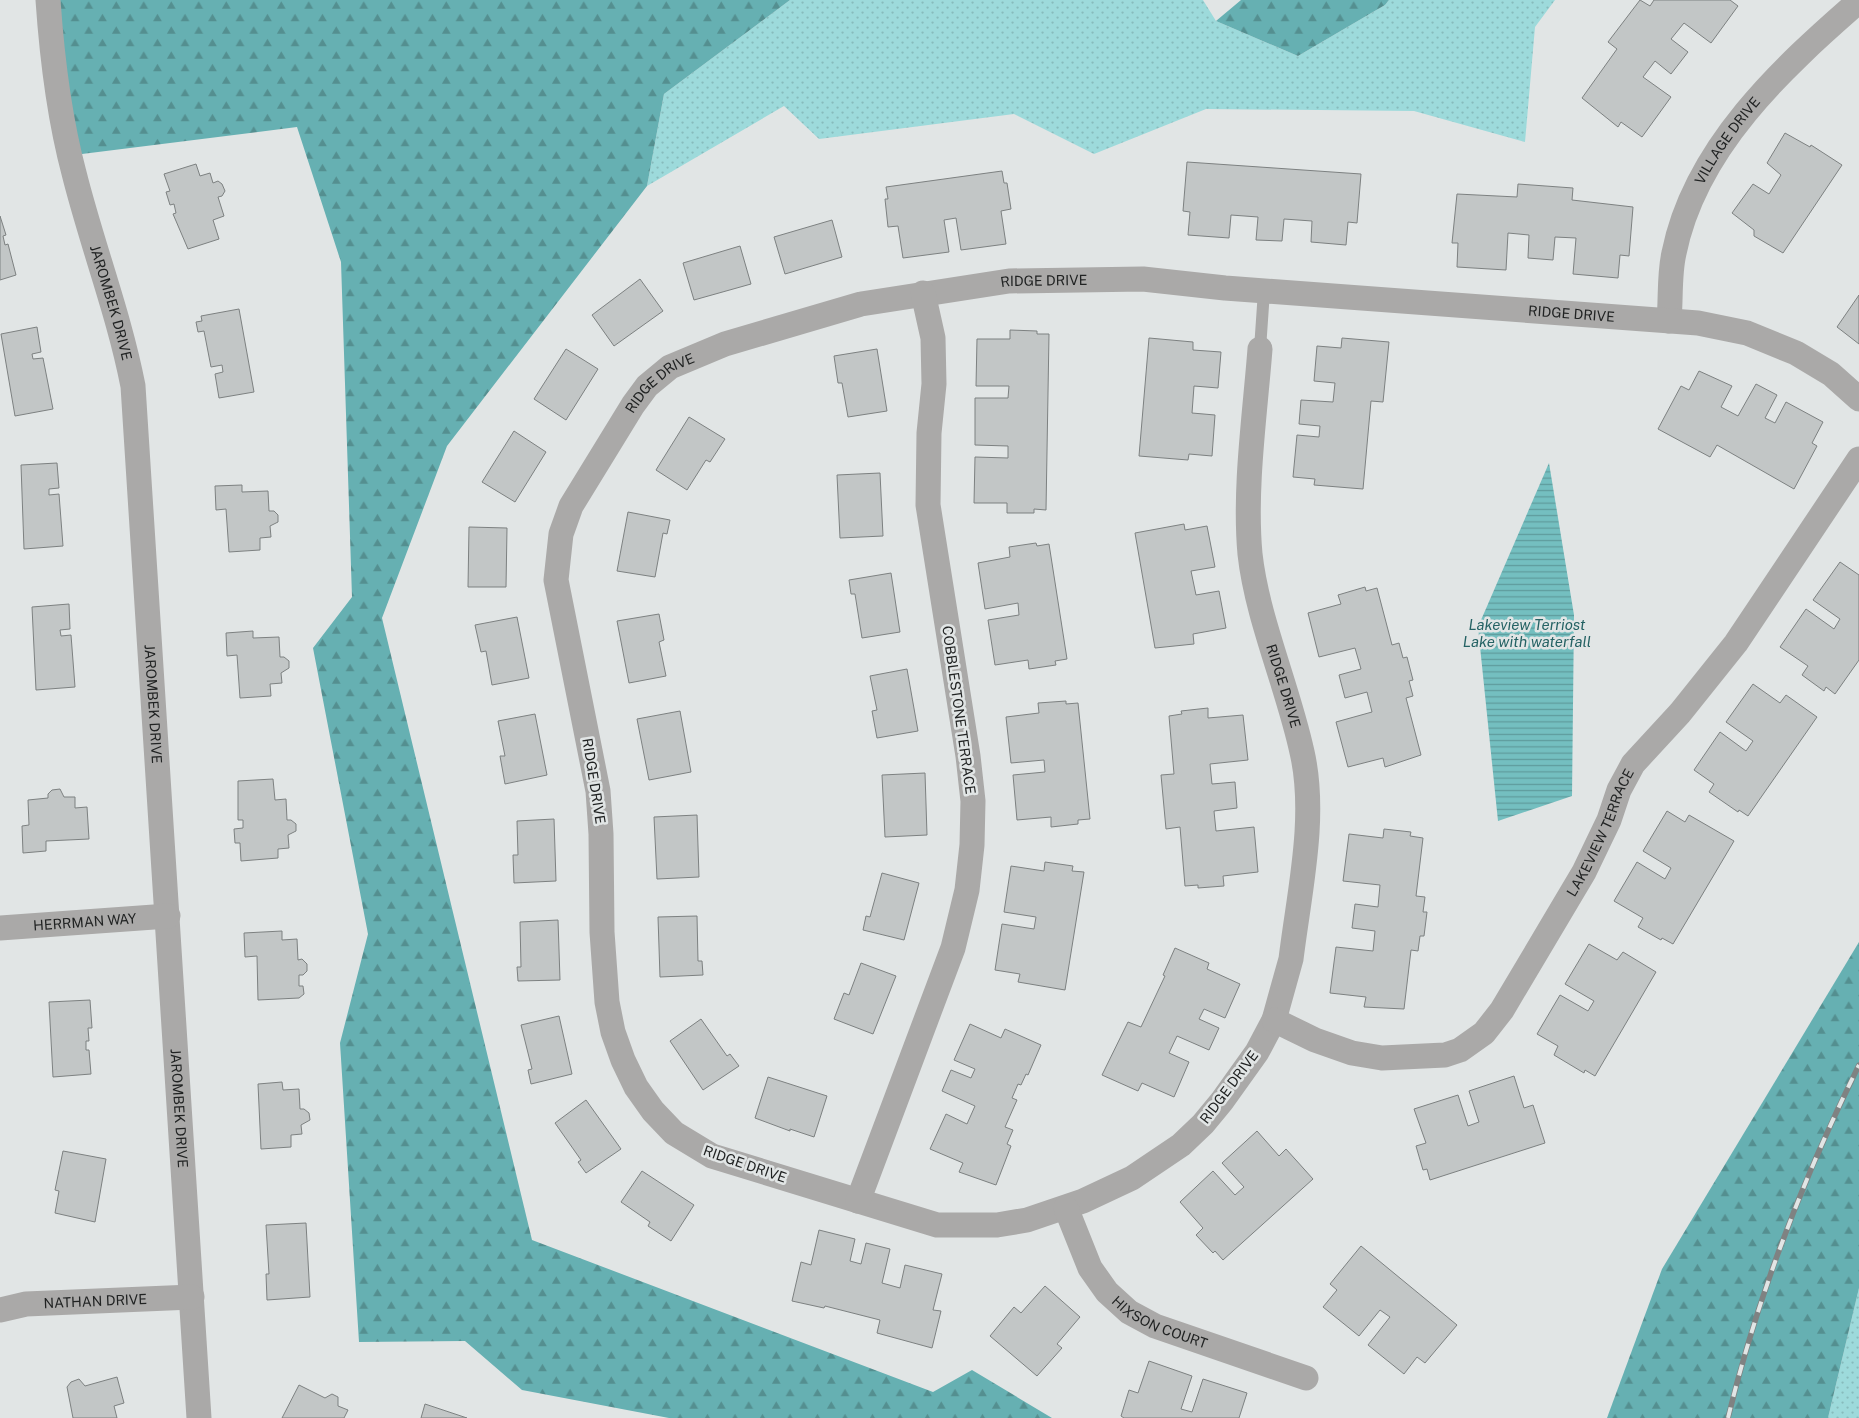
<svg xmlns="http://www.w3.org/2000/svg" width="1859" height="1418" font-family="'Public Sans',sans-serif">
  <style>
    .green { fill: url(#green-dots) }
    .forest { fill: url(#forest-firs) }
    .water { fill: url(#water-rules) }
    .building { fill: #c2c6c6; stroke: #7d8181 }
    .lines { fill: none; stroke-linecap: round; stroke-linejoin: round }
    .lane { stroke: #aaa9a8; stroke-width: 12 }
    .street { stroke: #aaa9a8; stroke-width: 25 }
    .rail-casing { stroke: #7f8282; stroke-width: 5.5 }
    .rail { stroke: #e1e5e5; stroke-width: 4; stroke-dasharray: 11; stroke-linecap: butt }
    .labels { text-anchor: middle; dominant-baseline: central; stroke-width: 5; stroke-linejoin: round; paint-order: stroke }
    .street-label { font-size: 14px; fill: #212323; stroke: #e1e5e5 }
    .water-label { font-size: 15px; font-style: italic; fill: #256264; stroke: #e1e5e5 }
  </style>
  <defs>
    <pattern id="green-dots" width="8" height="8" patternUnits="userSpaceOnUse" patternTransform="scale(1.25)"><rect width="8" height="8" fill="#9ddadb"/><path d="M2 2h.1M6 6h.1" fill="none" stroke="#87bbbc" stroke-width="1.8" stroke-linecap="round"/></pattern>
    <pattern id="forest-firs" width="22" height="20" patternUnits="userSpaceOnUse" patternTransform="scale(1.25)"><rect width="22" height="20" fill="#66b0b2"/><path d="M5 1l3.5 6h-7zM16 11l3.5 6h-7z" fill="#548f90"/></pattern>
    <pattern id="water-rules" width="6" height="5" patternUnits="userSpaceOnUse" patternTransform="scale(1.25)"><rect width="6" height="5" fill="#74bfc0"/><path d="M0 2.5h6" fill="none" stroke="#5f9b9c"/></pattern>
  </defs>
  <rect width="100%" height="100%" fill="#e1e5e5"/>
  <g class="green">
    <path d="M 790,0 L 1203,0 L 1216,21 L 1298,56 L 1385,5 L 1389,0 L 1555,0 L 1535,27 L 1525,142 L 1414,111 L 1206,109 L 1094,154 L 1014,114 L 819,139 L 784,106 L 647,186 L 664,94 Z"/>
    <path d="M 1859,1288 L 1859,1418 L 1828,1418 Z"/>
  </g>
  <g class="forest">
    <path d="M 54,0 L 790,0 L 664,94 L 647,186 L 447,446 L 382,618 L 532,1240 L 933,1392 L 972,1370 L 1052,1418 L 669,1418 L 522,1390 L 465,1341 L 359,1342 L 340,1043 L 368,934 L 313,648 L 352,597 L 341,262 L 297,127 L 66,156 Z"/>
    <path d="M 1241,0 L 1389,0 L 1385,5 L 1298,56 L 1216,21 Z"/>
    <path d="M 1859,942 L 1859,1288 L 1828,1418 L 1607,1418 L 1662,1269 Z"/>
  </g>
  <path class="water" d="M 1549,463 L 1574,615 L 1572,796 L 1498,821 L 1478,627 Z"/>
  <g class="building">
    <path d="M 1640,0 L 1650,6 L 1654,0 L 1730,0 L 1738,6 L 1711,43 L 1684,23 L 1671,39 L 1688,52 L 1671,74 L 1655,61 L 1643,77 L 1671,97 L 1642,137 L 1621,122 L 1618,127 L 1582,98 L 1617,49 L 1608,42 Z"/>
    <path d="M 1785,133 L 1810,147 L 1811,145 L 1842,165 L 1783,253 L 1754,236 L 1754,230 L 1732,213 L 1753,184 L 1769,194 L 1781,175 L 1767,163 Z"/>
    <path d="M 1187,162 L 1361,174 L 1357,223 L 1348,222 L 1346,245 L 1311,242 L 1312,221 L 1284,219 L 1282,241 L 1256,240 L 1258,217 L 1231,215 L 1229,238 L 1188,235 L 1190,212 L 1183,211 Z"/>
    <path d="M 196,164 L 200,176 L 210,173 L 213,183 L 218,181 L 222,184 L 225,191 L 222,196 L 218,197 L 224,216 L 213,220 L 219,239 L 188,249 L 173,214 L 176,213 L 174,204 L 170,205 L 166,192 L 170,191 L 164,174 Z"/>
    <path d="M 1002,171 L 1004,183 L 1007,183 L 1011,209 L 1001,211 L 1006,244 L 961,250 L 956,218 L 944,220 L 949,252 L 903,258 L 898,226 L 888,227 L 885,199 L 888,199 L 886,187 Z"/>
    <path d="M 1518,184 L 1573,188 L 1572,200 L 1633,207 L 1629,256 L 1620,255 L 1618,278 L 1573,274 L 1576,238 L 1555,237 L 1553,260 L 1528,258 L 1529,235 L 1508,233 L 1506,270 L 1457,267 L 1458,243 L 1452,243 L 1457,194 L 1517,197 Z"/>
    <path d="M 0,216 L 6,235 L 3,236 L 5,245 L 8,244 L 16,275 L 0,280 Z"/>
    <path d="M 832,220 L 842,257 L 785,274 L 774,237 Z"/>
    <path d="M 740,246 L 751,284 L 694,300 L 683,263 Z"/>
    <path d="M 640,279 L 663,311 L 614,346 L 592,315 Z"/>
    <path d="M 1859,295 L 1859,344 L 1837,327 Z"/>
    <path d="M 239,309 L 254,392 L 219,398 L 215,374 L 223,372 L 222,365 L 211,367 L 204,331 L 198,332 L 196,322 L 202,321 L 201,316 Z"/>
    <path d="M 37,327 L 41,352 L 32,354 L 33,359 L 43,358 L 53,409 L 15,416 L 1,334 Z"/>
    <path d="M 1010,330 L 1037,331 L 1037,334 L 1049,334 L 1046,510 L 1034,509 L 1034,513 L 1007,513 L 1007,503 L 974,503 L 975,457 L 1008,458 L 1008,446 L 975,445 L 975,398 L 1008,398 L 1009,386 L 976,386 L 977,339 L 1010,339 Z"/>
    <path d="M 1149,338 L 1193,342 L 1193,350 L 1221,352 L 1218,388 L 1194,386 L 1192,413 L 1215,415 L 1212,456 L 1189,454 L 1188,460 L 1139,456 Z"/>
    <path d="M 1342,338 L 1389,342 L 1383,402 L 1371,401 L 1363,489 L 1314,485 L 1315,479 L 1293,477 L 1297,435 L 1319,437 L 1320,426 L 1299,424 L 1301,400 L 1333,402 L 1335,383 L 1314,381 L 1317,346 L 1341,348 Z"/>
    <path d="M 566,349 L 598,369 L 566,420 L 534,399 Z"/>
    <path d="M 877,349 L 887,411 L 848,417 L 842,383 L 838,383 L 834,356 Z"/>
    <path d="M 1699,371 L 1732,386 L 1721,407 L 1738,416 L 1756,384 L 1777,395 L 1765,418 L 1775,423 L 1786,402 L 1823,422 L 1812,443 L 1817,446 L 1794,489 L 1717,445 L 1710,457 L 1658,429 L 1681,386 L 1689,390 Z"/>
    <path d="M 689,417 L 725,439 L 710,462 L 706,460 L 687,490 L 656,470 Z"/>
    <path d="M 514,431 L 546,452 L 515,502 L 482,482 Z"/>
    <path d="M 57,463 L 59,488 L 49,489 L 49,495 L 59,494 L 63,546 L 24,549 L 21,465 Z"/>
    <path d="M 880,473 L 883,536 L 840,538 L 837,475 Z"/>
    <path d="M 242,485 L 242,492 L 268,491 L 269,511 L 274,511 L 278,515 L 278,522 L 270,526 L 271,537 L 260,538 L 260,550 L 229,552 L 226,509 L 216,510 L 215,486 Z"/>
    <path d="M 628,512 L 670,520 L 667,534 L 663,533 L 655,577 L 617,571 Z"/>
    <path d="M 1184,524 L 1185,530 L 1207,526 L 1215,567 L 1191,571 L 1196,595 L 1219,591 L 1226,628 L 1193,634 L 1194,644 L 1155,648 L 1135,533 Z"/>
    <path d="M 469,527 L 507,528 L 506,587 L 468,587 Z"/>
    <path d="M 1036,543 L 1037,546 L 1049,544 L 1067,659 L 1055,661 L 1056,665 L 1029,669 L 1028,660 L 995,665 L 988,620 L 1019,615 L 1018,603 L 985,609 L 978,563 L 1010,557 L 1009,547 Z"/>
    <path d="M 1840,562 L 1859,575 L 1859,660 L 1835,694 L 1826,687 L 1824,691 L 1802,675 L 1808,666 L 1780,647 L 1806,609 L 1834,629 L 1840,619 L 1813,600 Z"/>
    <path d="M 891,573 L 900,632 L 862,638 L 855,594 L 851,594 L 849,580 Z"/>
    <path d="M 1365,587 L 1366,591 L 1377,588 L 1392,645 L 1399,643 L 1403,658 L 1407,657 L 1413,680 L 1409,681 L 1413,696 L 1406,698 L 1421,755 L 1385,767 L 1383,758 L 1348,767 L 1336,722 L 1372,712 L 1367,692 L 1345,698 L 1339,675 L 1361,669 L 1355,648 L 1319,657 L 1308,613 L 1341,604 L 1338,595 Z"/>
    <path d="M 69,604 L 70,629 L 60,630 L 61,636 L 71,635 L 75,687 L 36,690 L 32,607 Z"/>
    <path d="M 659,614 L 664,640 L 659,642 L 666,676 L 629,683 L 617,621 Z"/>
    <path d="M 517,617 L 529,678 L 492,685 L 486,651 L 481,652 L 475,625 Z"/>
    <path d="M 253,631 L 253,638 L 279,637 L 280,657 L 284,657 L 289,661 L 289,668 L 281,673 L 282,683 L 270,684 L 271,696 L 240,698 L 237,655 L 227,656 L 226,633 Z"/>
    <path d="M 907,669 L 918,731 L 877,738 L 872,711 L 877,710 L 870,676 Z"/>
    <path d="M 1753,684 L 1780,703 L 1786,695 L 1817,717 L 1748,816 L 1739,810 L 1738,812 L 1709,792 L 1714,784 L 1694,770 L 1720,732 L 1746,751 L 1753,741 L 1726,722 Z"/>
    <path d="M 1066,701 L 1066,704 L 1078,703 L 1090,819 L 1078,820 L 1078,824 L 1051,827 L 1051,817 L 1017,820 L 1013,775 L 1045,772 L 1044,760 L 1011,763 L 1006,717 L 1039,713 L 1038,703 Z"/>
    <path d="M 1208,708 L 1208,718 L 1243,715 L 1248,760 L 1210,764 L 1212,784 L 1235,782 L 1237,808 L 1214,811 L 1216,831 L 1254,827 L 1258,872 L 1223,876 L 1224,886 L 1198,888 L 1198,885 L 1185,886 L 1180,827 L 1166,829 L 1161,775 L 1174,774 L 1169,716 L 1182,714 L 1181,711 Z"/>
    <path d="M 680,711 L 691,772 L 649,780 L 637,719 Z"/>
    <path d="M 535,714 L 547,775 L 505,784 L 500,756 L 505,756 L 498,721 Z"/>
    <path d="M 925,773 L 927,835 L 885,837 L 882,775 Z"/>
    <path d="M 273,779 L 275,800 L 286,799 L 287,820 L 291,820 L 296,824 L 296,831 L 288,835 L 289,848 L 278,849 L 278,858 L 241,861 L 240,843 L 235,843 L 234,829 L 243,828 L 243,820 L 238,820 L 238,781 Z"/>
    <path d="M 60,789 L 64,797 L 75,797 L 75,808 L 87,807 L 89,839 L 46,841 L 46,851 L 23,853 L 22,826 L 29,825 L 28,800 L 48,798 L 48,794 L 52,790 Z"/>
    <path d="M 1667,811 L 1685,822 L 1689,815 L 1734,841 L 1673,944 L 1662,938 L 1661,940 L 1638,927 L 1643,918 L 1614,901 L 1637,862 L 1665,879 L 1671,868 L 1643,851 Z"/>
    <path d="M 697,815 L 699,877 L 657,879 L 654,817 Z"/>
    <path d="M 554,819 L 556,881 L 514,883 L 513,855 L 518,855 L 517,821 Z"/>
    <path d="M 1384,829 L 1411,832 L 1410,836 L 1423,838 L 1416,896 L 1425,897 L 1423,912 L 1427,912 L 1424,936 L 1420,936 L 1418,951 L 1411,950 L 1404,1009 L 1364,1007 L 1366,997 L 1330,993 L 1336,947 L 1373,951 L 1375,931 L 1352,928 L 1355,904 L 1378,907 L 1380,885 L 1343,881 L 1349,834 L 1383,838 Z"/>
    <path d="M 1045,862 L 1073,866 L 1072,871 L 1084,872 L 1065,990 L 1018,982 L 1020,974 L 995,970 L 1002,924 L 1034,929 L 1036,917 L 1004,912 L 1011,866 L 1044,871 Z"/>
    <path d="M 882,873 L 919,883 L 904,940 L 863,930 L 866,916 L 870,917 Z"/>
    <path d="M 697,916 L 698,961 L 702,961 L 703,975 L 660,977 L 658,917 Z"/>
    <path d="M 558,920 L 560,980 L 518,981 L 517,967 L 521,967 L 520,922 Z"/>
    <path d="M 282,931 L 282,940 L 297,939 L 298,960 L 302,959 L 307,964 L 307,971 L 303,975 L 299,975 L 299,986 L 303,986 L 304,994 L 299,998 L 258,1000 L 257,956 L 245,957 L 244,933 Z"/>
    <path d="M 1589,944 L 1617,960 L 1623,952 L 1656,972 L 1595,1076 L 1585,1070 L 1584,1073 L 1554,1055 L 1558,1046 L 1537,1034 L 1560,995 L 1588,1011 L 1594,1001 L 1565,984 Z"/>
    <path d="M 1175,948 L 1209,963 L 1207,969 L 1240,984 L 1225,1018 L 1204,1009 L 1199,1019 L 1219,1028 L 1209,1050 L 1177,1036 L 1169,1053 L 1189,1062 L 1174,1097 L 1142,1083 L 1138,1091 L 1102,1075 L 1128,1022 L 1141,1027 L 1165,976 L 1163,975 Z"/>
    <path d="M 861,963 L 896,976 L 873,1034 L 834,1019 L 844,993 L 849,995 Z"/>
    <path d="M 90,1000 L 92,1028 L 88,1028 L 89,1041 L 86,1041 L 86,1050 L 89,1050 L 91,1074 L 53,1077 L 49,1002 Z"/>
    <path d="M 559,1016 L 572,1074 L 531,1084 L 528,1070 L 532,1069 L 521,1025 Z"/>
    <path d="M 701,1019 L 727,1056 L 730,1054 L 739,1066 L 703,1090 L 670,1041 Z"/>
    <path d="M 970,1024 L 1001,1038 L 1005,1029 L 1041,1045 L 1028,1075 L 1026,1074 L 1021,1085 L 1018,1084 L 1012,1098 L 1017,1100 L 1005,1127 L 1013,1130 L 1007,1144 L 1011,1146 L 996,1185 L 959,1172 L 963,1163 L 930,1149 L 946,1114 L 967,1124 L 975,1106 L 942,1091 L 951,1070 L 971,1078 L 975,1069 L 954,1060 Z"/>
    <path d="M 1514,1076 L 1524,1108 L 1533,1105 L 1545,1143 L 1430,1180 L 1427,1169 L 1423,1170 L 1416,1146 L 1426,1143 L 1414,1109 L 1458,1095 L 1468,1126 L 1479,1122 L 1469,1091 Z"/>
    <path d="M 768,1077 L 827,1096 L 814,1137 L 790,1129 L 790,1131 L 755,1118 Z"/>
    <path d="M 282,1082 L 283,1090 L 299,1089 L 300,1109 L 304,1109 L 309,1113 L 310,1120 L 301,1125 L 302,1134 L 291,1135 L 291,1147 L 261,1149 L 258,1084 Z"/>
    <path d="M 586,1100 L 621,1149 L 586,1173 L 578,1162 L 581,1160 L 555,1123 Z"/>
    <path d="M 1257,1131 L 1279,1156 L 1286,1149 L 1313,1179 L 1223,1260 L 1215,1251 L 1213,1253 L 1196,1235 L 1203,1228 L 1180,1202 L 1213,1171 L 1235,1195 L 1244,1187 L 1222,1163 Z"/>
    <path d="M 63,1151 L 106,1159 L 95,1222 L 55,1213 L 59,1191 L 55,1190 Z"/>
    <path d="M 642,1171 L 694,1205 L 671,1241 L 648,1226 L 650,1222 L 621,1202 Z"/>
    <path d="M 306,1223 L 310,1297 L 267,1300 L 266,1274 L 269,1274 L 266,1225 Z"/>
    <path d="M 819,1230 L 855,1239 L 850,1261 L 861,1264 L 866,1243 L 890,1249 L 882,1283 L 900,1288 L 905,1265 L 942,1274 L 933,1310 L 941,1311 L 932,1348 L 877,1333 L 880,1320 L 825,1306 L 824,1308 L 792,1301 L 801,1262 L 811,1265 Z"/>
    <path d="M 1361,1246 L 1457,1325 L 1425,1363 L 1417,1357 L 1404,1374 L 1368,1345 L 1390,1317 L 1380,1310 L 1359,1336 L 1323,1307 L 1337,1290 L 1330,1284 Z"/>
    <path d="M 1045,1286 L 1080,1317 L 1057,1344 L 1062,1348 L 1037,1376 L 990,1336 L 1014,1307 L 1021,1313 Z"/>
    <path d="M 1149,1361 L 1192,1376 L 1181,1409 L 1192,1412 L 1203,1379 L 1247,1393 L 1239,1418 L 1124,1418 L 1121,1416 L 1129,1390 L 1138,1393 Z"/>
    <path d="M 117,1377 L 124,1403 L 114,1406 L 117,1418 L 73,1418 L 67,1387 L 71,1382 L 79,1379 L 85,1386 Z"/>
    <path d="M 299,1385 L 325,1398 L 332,1394 L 338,1397 L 338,1406 L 348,1410 L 344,1418 L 282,1418 Z"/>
    <path d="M 425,1404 L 467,1418 L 421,1418 Z"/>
  </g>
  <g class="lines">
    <path class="lane" d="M 1260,349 L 1264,291"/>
    <g class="street">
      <path id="s1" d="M 48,0 C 52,58 59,117 74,173 C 92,245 119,314 133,386 L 199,1418"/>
      <path id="s2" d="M 1669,321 C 1671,299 1669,274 1674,253 C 1695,148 1782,68 1859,1"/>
      <path id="s3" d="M 1260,349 C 1255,414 1244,489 1250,554 C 1257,618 1288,687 1302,752 C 1317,817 1299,893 1291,959 L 1274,1020 L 1257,1052 L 1222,1101 L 1203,1124 L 1181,1145 L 1132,1178 L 1083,1201 L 1027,1220 L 997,1225 L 937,1225 L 712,1156 L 674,1133 L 653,1111 L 636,1087 L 623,1060 L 613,1032 L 607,1002 L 602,932 L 601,834 L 598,791 L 556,580 L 561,534 L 571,506 L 633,405 L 647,386 L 670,367 L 725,344 L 861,304 L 1009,281 L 1143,279 L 1225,288 L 1698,323 L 1747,333 L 1796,353 L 1831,374 L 1859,399"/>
      <path id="s4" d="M 0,928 L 168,916"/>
      <path id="s5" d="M 1274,1020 L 1315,1040 L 1352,1053 L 1382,1058 L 1445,1055 L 1460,1050 L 1484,1033 L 1502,1010 L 1584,872 L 1609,820 L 1619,790 L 1633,764 L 1680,713 L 1736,643 L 1859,459"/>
      <path d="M 858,1201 L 953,948 L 967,890 L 972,845 L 973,801 L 968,756 L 928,505 L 929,433 L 934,384 L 933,338 L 923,293"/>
      <path id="s6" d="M 1066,1208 L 1090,1268 L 1107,1292 L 1129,1312 L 1155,1326 L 1306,1378"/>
      <path id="s7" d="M 0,1310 L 26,1304 L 192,1297"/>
    </g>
    <g class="rail-casing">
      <path id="rail" d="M 1728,1418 C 1757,1298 1804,1176 1859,1065"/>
    </g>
    <use href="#rail" class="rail"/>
  </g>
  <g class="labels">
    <g class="street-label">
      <text stroke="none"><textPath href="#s2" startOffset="194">VILLAGE DRIVE</textPath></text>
      <text stroke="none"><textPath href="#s3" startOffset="2592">RIDGE DRIVE</textPath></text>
      <text stroke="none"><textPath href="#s1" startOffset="310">JAROMBEK DRIVE</textPath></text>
      <text stroke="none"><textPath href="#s3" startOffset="3121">RIDGE DRIVE</textPath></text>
      <text stroke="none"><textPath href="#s3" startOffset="2188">RIDGE DRIVE</textPath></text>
      <text stroke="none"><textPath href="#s3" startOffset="342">RIDGE DRIVE</textPath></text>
      <text stroke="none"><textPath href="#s1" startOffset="715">JAROMBEK DRIVE</textPath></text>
      <text transform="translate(959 710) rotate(82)">COBBLESTONE TERRACE</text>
      <text transform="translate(594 781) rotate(81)">RIDGE DRIVE</text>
      <text stroke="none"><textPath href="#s5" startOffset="456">LAKEVIEW TERRACE</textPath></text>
      <text stroke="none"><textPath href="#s4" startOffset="85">HERRMAN WAY</textPath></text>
      <text transform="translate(1229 1087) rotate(-53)">RIDGE DRIVE</text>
      <text stroke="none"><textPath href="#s1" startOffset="1120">JAROMBEK DRIVE</textPath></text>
      <text transform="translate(745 1164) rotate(19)">RIDGE DRIVE</text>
      <text stroke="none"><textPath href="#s7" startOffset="96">NATHAN DRIVE</textPath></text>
      <text stroke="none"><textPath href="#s6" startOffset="156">HIXSON COURT</textPath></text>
    </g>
    <g class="water-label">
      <text x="1527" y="624">Lakeview Terriost<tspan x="1527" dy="17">Lake with waterfall</tspan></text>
    </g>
  </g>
</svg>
